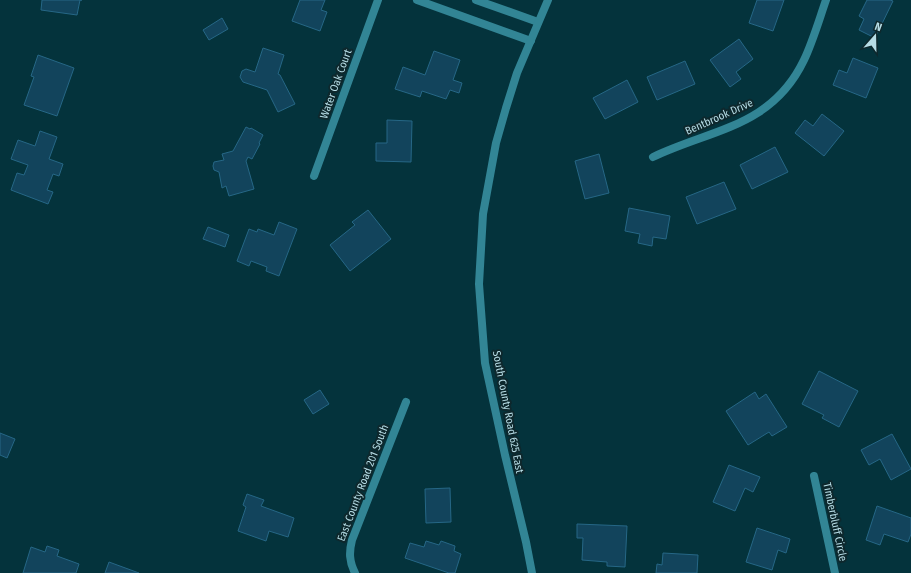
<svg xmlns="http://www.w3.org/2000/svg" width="911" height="573" font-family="'Fira Sans Condensed',sans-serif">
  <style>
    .building { fill: #12445c; stroke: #266786 }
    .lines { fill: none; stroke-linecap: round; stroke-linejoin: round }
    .minor { stroke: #328595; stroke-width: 8 }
    .tertiary { stroke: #328595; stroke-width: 8 }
    .labels { text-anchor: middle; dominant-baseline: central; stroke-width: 4; stroke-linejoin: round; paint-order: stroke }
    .street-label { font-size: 11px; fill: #b6dce5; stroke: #0e282d }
  </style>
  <rect width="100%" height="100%" fill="#04333c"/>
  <g class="building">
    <path d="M 42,0 L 82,0 L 80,0 L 77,15 L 41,10 Z"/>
    <path d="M 300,0 L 325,0 L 321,10 L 327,12 L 320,31 L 292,21 Z"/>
    <path d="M 757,0 L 784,0 L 773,31 L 749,23 Z"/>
    <path d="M 867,0 L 890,0 L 893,1 L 875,38 L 859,30 L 864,19 L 859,16 Z"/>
    <path d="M 222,18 L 228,29 L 209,40 L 203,30 Z"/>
    <path d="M 739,39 L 753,59 L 736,72 L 741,79 L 730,87 L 710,60 Z"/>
    <path d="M 263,48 L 284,55 L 278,74 L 280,75 L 295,104 L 278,112 L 267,90 L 243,82 L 240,77 L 242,71 L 246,69 L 255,72 Z"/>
    <path d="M 434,51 L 460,60 L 453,80 L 462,83 L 459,93 L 450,90 L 446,99 L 422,91 L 420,97 L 395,89 L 403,67 L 425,75 Z"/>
    <path d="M 38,55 L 74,68 L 57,116 L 24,105 L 34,77 L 31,76 Z"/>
    <path d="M 853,58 L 878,68 L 866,98 L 833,85 L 839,70 L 847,73 Z"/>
    <path d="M 685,61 L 695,84 L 657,100 L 647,77 Z"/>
    <path d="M 627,80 L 638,102 L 605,119 L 593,98 Z"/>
    <path d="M 822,114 L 844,131 L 824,156 L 795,133 L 805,120 L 813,126 Z"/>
    <path d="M 387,120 L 412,121 L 411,162 L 376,161 L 376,143 L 387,143 Z"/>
    <path d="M 246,127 L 250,129 L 251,128 L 263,135 L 259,143 L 260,144 L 252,159 L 248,157 L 246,161 L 254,189 L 229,196 L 226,186 L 222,188 L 219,172 L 214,170 L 213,166 L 214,162 L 224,160 L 222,154 L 233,151 Z"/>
    <path d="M 40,131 L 57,137 L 49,159 L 63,164 L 59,176 L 53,174 L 47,190 L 53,192 L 48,204 L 11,190 L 17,173 L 24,175 L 28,165 L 11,159 L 18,140 L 35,146 Z"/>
    <path d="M 775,147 L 788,172 L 752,189 L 740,165 Z"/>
    <path d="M 599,154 L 609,193 L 585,199 L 575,161 Z"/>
    <path d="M 724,182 L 736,209 L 697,224 L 686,197 Z"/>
    <path d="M 629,208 L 670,216 L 666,239 L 653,237 L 652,246 L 638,243 L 640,234 L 625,231 Z"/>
    <path d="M 368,210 L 391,239 L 350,271 L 330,245 L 355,225 L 352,222 Z"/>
    <path d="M 279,222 L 297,229 L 279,276 L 266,271 L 267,267 L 251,261 L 249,266 L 237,261 L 249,229 L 257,232 L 258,229 L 274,235 Z"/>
    <path d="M 208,227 L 229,235 L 225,247 L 203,239 Z"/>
    <path d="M 819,371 L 858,391 L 839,427 L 822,418 L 824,415 L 802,404 Z"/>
    <path d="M 320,390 L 329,404 L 313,414 L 304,400 Z"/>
    <path d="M 755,392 L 759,399 L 766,394 L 787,427 L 772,436 L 769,432 L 748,445 L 726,411 Z"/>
    <path d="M 0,433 L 15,439 L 7,458 L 0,455 Z"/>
    <path d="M 892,434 L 911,469 L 891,480 L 880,459 L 869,465 L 861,450 Z"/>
    <path d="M 729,465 L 760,477 L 753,492 L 745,488 L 735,511 L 713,502 Z"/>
    <path d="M 450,488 L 451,522 L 426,523 L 425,489 Z"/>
    <path d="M 247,494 L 264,500 L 261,506 L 294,518 L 288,537 L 269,531 L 266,541 L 238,531 L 246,507 L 243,505 Z"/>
    <path d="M 877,506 L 911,518 L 911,534 L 908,542 L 884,534 L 880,545 L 866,540 Z"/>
    <path d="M 577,524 L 627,526 L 625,567 L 607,566 L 607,562 L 582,560 L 583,538 L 577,538 Z"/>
    <path d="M 757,528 L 790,539 L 786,553 L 778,550 L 772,570 L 746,562 Z"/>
    <path d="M 426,541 L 439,545 L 441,541 L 455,546 L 454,551 L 461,554 L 455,573 L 449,573 L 405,558 L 410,543 L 424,547 Z"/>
    <path d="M 47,546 L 59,550 L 57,556 L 79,564 L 76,573 L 23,573 L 31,547 L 45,552 Z"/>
    <path d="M 663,553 L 698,555 L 697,573 L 656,573 L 657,564 L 662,565 Z"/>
    <path d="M 109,562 L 139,573 L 105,573 Z"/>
  </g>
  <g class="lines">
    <g class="minor">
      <path d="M 417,0 L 531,41"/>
      <path d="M 476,0 L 538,22"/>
      <path d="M 653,157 C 712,129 772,127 804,60 C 813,41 819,20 826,0"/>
      <path d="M 314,176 L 378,0"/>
      <path d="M 814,476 L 835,573"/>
      <path d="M 355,573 C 349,561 349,552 352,540 L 406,402"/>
    </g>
    <path class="tertiary" d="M 532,573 L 526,542 L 505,455 L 485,363 L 479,284 L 483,214 L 496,143 L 506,108 L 517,73 L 548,0"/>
  </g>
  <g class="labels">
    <g class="street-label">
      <text transform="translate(336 84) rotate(-70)">Water Oak Court</text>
      <text transform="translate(719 117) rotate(-24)">Bentbrook Drive</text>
      <text transform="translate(508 412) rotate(79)">South County Road 625 East</text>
      <text transform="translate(363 483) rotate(-69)">East County Road 201 South</text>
      <text transform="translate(835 522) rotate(78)">Timberbluff Circle</text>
    </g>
  </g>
  <g transform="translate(875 36) rotate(20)" stroke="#0e282d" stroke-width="3" paint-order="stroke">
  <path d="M0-3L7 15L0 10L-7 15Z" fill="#b6dce5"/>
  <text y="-6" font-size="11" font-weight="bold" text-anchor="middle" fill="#b6dce5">N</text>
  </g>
</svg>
